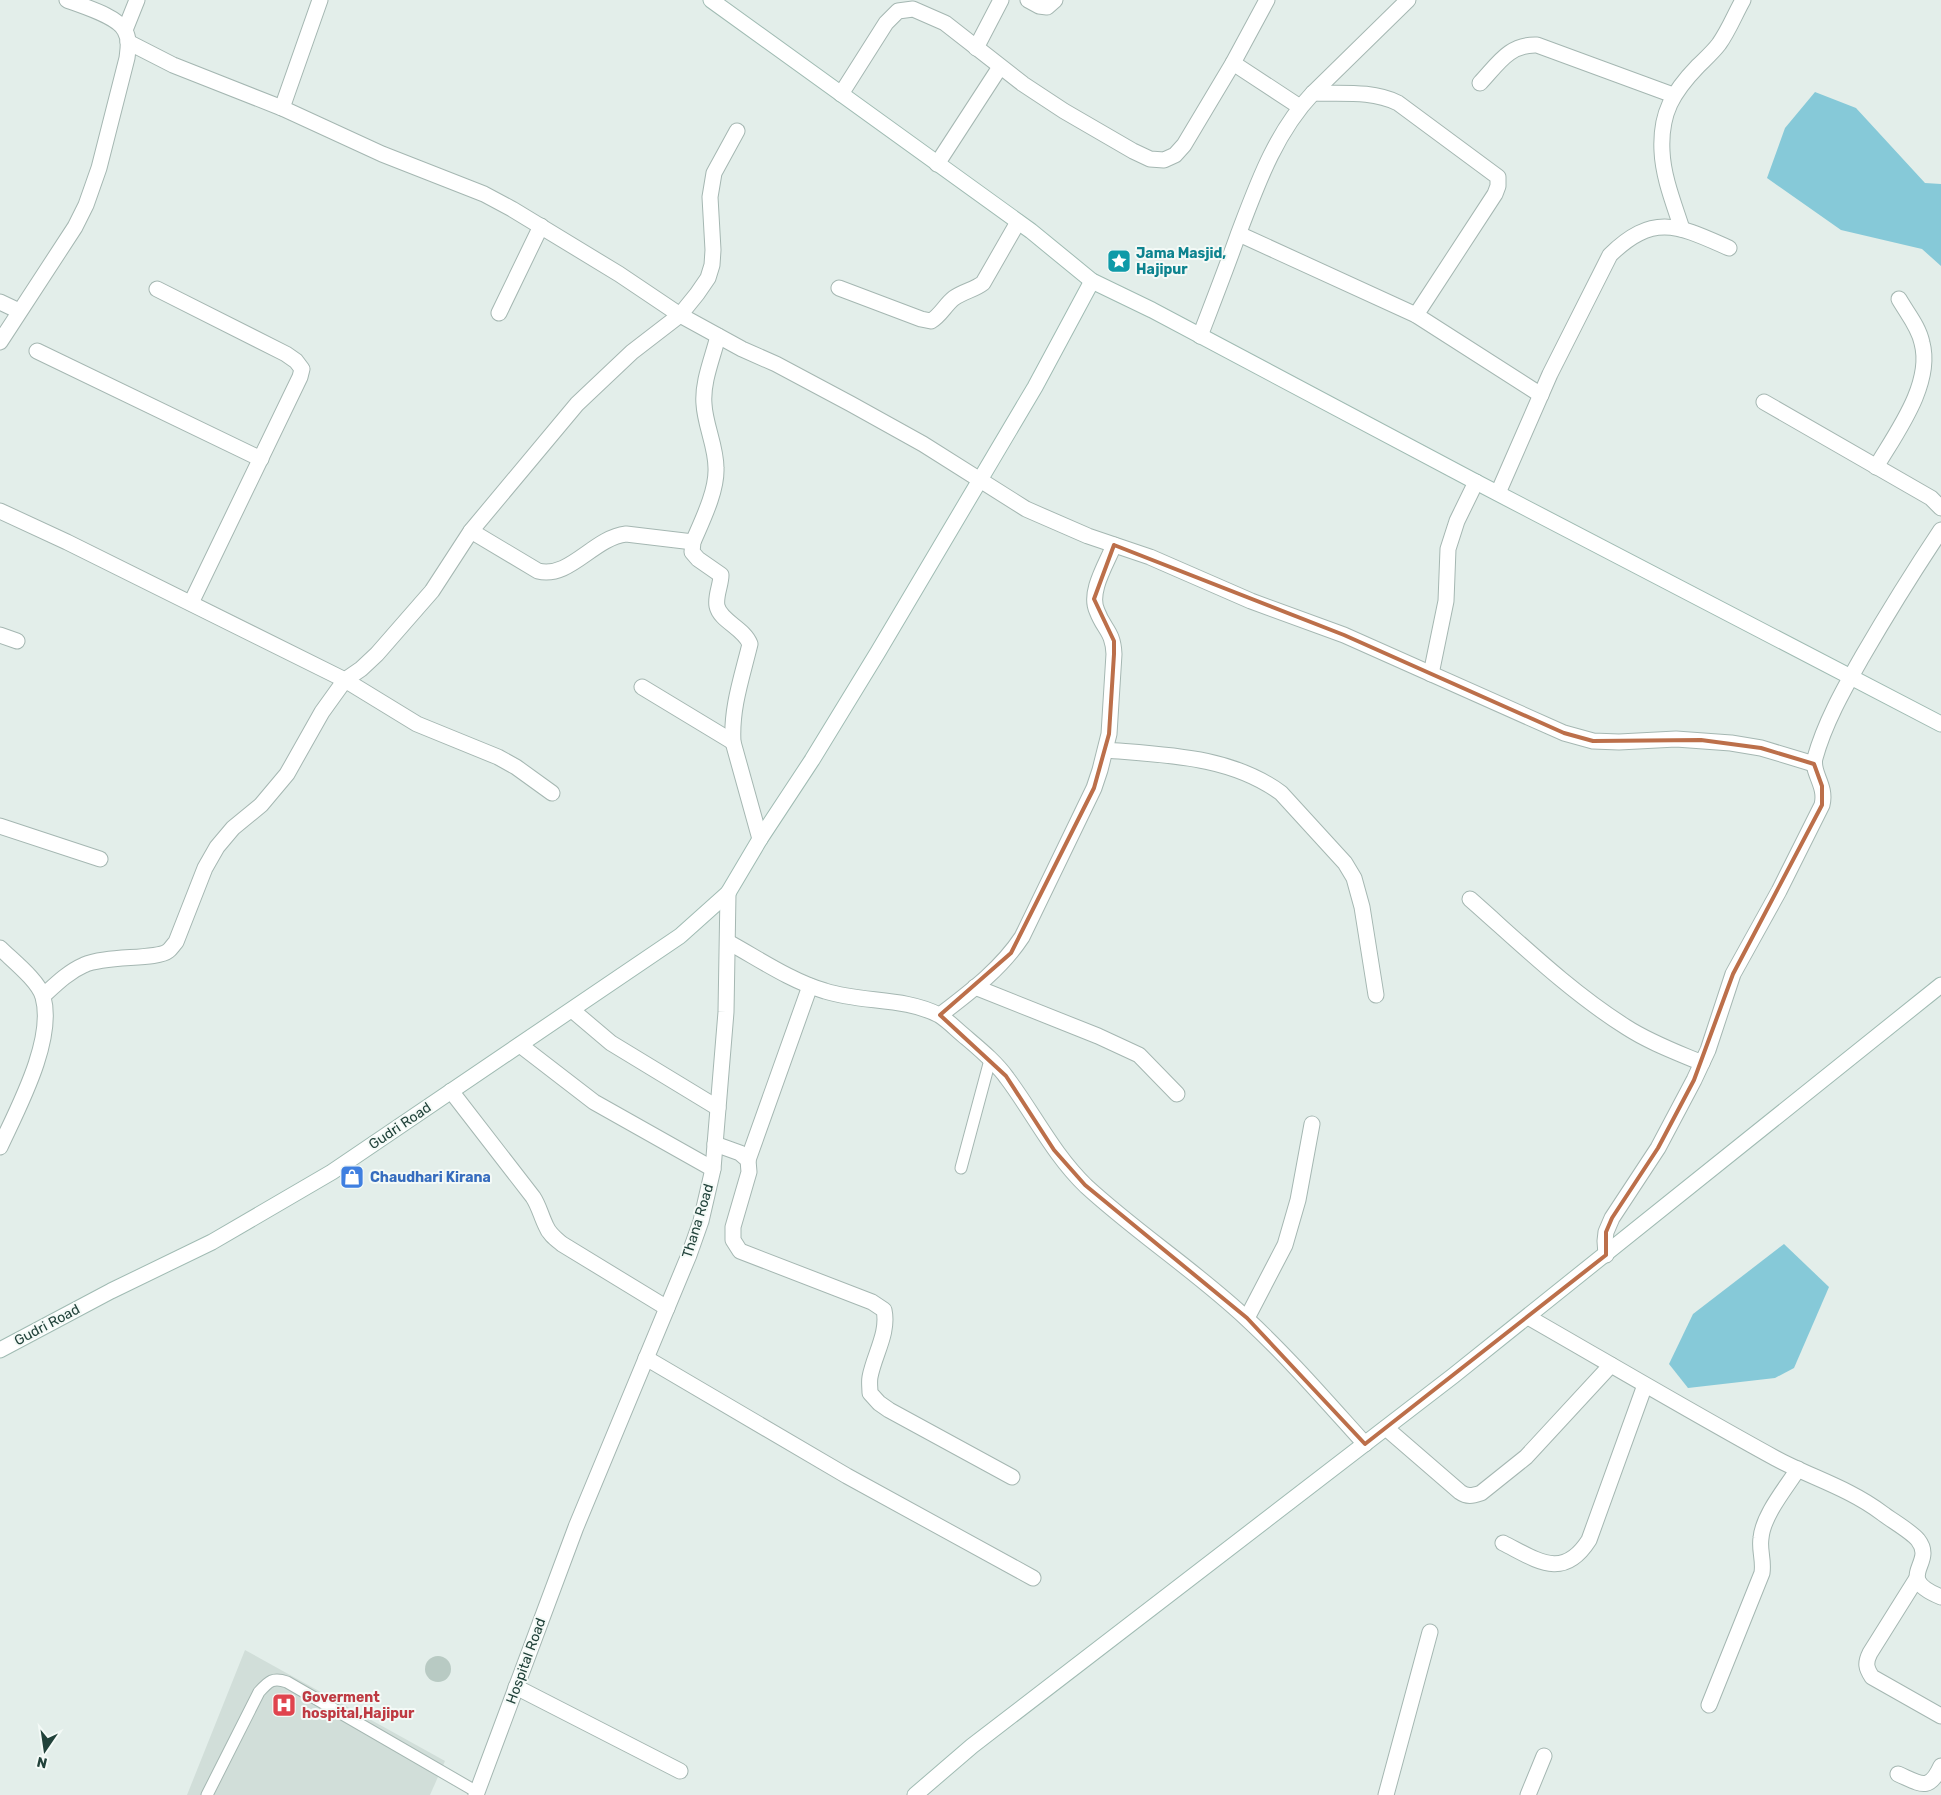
<svg xmlns="http://www.w3.org/2000/svg" width="1941" height="1795" font-family="Rubik,sans-serif">
  <style>
    .built { fill: #d1ded9 }
    .water { fill: #86c9d8 }
    .building { fill: #b8cac3 }
    .lines { fill: none; stroke-linecap: round; stroke-linejoin: round }
    .lane-casing { stroke: #a5b7b2; stroke-width: 13 }
    .street-casing { stroke: #a5b7b2; stroke-width: 17 }
    .secondary-casing { stroke: #a0bbb3; stroke-width: 17 }
    .lane { stroke: #fff; stroke-width: 11 }
    .street { stroke: #fff; stroke-width: 15 }
    .secondary { stroke: #fff; stroke-width: 15 }
    .marked { fill: none; stroke: #bc6f4a; stroke-width: 4; stroke-linejoin: round }
    .labels { text-anchor: middle; dominant-baseline: central; stroke-width: 4; stroke-linejoin: round; paint-order: stroke }
    .culture-label { font-size: 14px; font-weight: bold; fill: #0d838f; stroke: #f4faf7; text-anchor: start }
    .street-label { font-size: 14px; fill: #21423a; stroke: #f4faf7 }
    .shop-label { font-size: 14px; font-weight: bold; fill: #366cbe; stroke: #f4faf7; text-anchor: start }
    .health-label { font-size: 14px; font-weight: bold; fill: #be3a42; stroke: #f4faf7; text-anchor: start }
  </style>
  <rect width="100%" height="100%" fill="#e3eeea"/>
  <path class="built" d="M 245,1650 L 445,1761 L 430,1795 L 187,1795 Z"/>
  <g class="water">
    <path d="M 1815,92 L 1856,108 L 1925,183 L 1941,184 L 1941,266 L 1922,249 L 1841,230 L 1767,178 L 1785,128 Z"/>
    <path d="M 1784,1244 L 1829,1287 L 1794,1368 L 1775,1378 L 1688,1388 L 1669,1364 L 1693,1314 Z"/>
  </g>
  <circle class="building" cx="438" cy="1669" r="13"/>
  <g class="lines">
    <g class="lane-casing">
      <g id="lane">
        <path d="M 961,1168 L 990,1060"/>
        <path d="M 207,1795 L 259,1692 C 269,1681 273,1677 287,1682 L 477,1792"/>
      </g>
    </g>
    <g class="street-casing">
      <g id="street">
        <path d="M 1028,0 L 1039,6 L 1047,7 L 1055,0"/>
        <path d="M 125,30 L 137,0"/>
        <path d="M 128,42 L 173,65 L 282,108 L 382,154 L 484,194 L 512,209 L 619,274 L 680,315 L 742,349 L 776,364 L 851,404 L 923,444 L 1026,509 L 1088,536 L 1150,557 L 1251,601 L 1344,635 L 1564,733 L 1593,741 L 1619,742 L 1676,739 L 1731,743 L 1761,748 L 1814,764"/>
        <path d="M 976,48 L 1001,0"/>
        <path d="M 1233,63 L 1300,107"/>
        <path d="M 1480,83 C 1498,64 1509,44 1537,45 L 1673,95"/>
        <path d="M 1313,93 C 1341,94 1372,90 1398,103 L 1498,177 L 1498,186 L 1495,194 L 1416,315"/>
        <path d="M 841,94 L 886,23 L 898,11 L 913,9 L 945,23 L 1023,84 L 1064,111 L 1133,151 L 1150,159 L 1164,160 L 1175,155 L 1184,145 L 1233,63 L 1267,0"/>
        <path d="M 282,108 L 320,0"/>
        <path d="M 937,164 L 1000,67"/>
        <path d="M 1682,229 C 1674,204 1663,177 1662,151 C 1660,113 1673,92 1698,66 C 1705,59 1713,52 1719,44 C 1729,30 1735,14 1743,0"/>
        <path d="M 1239,234 L 1416,315 L 1541,395"/>
        <path d="M 839,288 L 921,319 L 931,321 C 941,315 945,305 954,298 C 964,291 974,290 983,283 L 1018,222"/>
        <path d="M 157,289 L 286,354 L 296,361 L 302,369 L 300,377 L 191,603"/>
        <path d="M 0,302 L 19,311"/>
        <path d="M 499,313 L 541,226"/>
        <path d="M 718,336 C 713,357 702,382 704,404 C 705,425 716,446 716,468 C 717,491 702,521 693,542 L 692,552 L 698,559 L 721,575 C 721,585 715,596 717,606 C 720,621 744,628 750,644 C 742,677 731,708 733,742 L 760,839"/>
        <path d="M 1200,336 C 1213,302 1226,269 1238,235 C 1257,185 1275,133 1313,93 L 1408,0"/>
        <path d="M 0,342 L 75,227 L 86,205 L 99,168 L 127,58 C 128,49 130,40 125,31 C 118,16 82,6 67,0"/>
        <path d="M 37,351 L 261,459"/>
        <path d="M 1764,402 L 1931,498 L 1941,508"/>
        <path d="M 1876,467 C 1896,433 1933,384 1922,343 C 1919,327 1907,313 1899,299"/>
        <path d="M 1498,493 L 1550,374 L 1610,255 C 1654,212 1679,226 1729,248"/>
        <path d="M 0,511 L 67,542 L 345,680 L 417,724 L 498,757 L 516,767 L 552,793"/>
        <path d="M 471,531 L 538,571 C 570,579 593,538 626,534 L 693,542"/>
        <path d="M 0,635 L 17,641"/>
        <path d="M 1431,674 L 1446,601 L 1448,549 L 1457,521 L 1476,482"/>
        <path d="M 642,687 L 733,742"/>
        <path d="M 1106,750 C 1166,755 1231,756 1281,793 L 1345,863 L 1354,878 L 1362,907 L 1376,995"/>
        <path d="M 0,826 L 100,859"/>
        <path d="M 1470,899 C 1520,943 1569,991 1626,1027 C 1649,1042 1676,1052 1702,1063"/>
        <path d="M 728,942 C 759,959 791,981 825,991 C 862,1003 904,997 939,1015 C 947,1020 955,1028 962,1034 C 977,1047 995,1061 1007,1078 C 1034,1114 1053,1154 1086,1186 C 1137,1233 1196,1271 1247,1319 C 1289,1358 1327,1402 1365,1444"/>
        <path d="M 0,948 C 12,960 39,981 43,997 C 55,1040 18,1108 0,1147"/>
        <path d="M 975,987 L 1098,1036 L 1139,1055 L 1177,1094"/>
        <path d="M 43,996 C 56,984 68,972 84,965 C 105,955 157,960 168,951 C 171,949 173,945 176,942 L 205,868 L 217,847 L 233,828 L 261,805 L 287,774 L 322,712 L 345,680 L 361,669 L 377,654 L 432,591 L 471,531 L 577,404 L 632,352 L 680,315 L 697,294 L 708,278 L 712,265 L 713,250 L 710,197 L 714,173 L 737,131"/>
        <path d="M 572,1010 L 611,1043 L 718,1108"/>
        <path d="M 940,1015 C 970,992 1001,969 1022,937 L 1094,788 L 1100,770 L 1109,734 L 1114,654 C 1113,631 1104,630 1097,611 C 1088,592 1107,563 1114,545"/>
        <path d="M 520,1045 L 594,1102 L 713,1169"/>
        <path d="M 451,1091 L 533,1197 C 539,1206 541,1216 546,1226 C 549,1234 556,1239 562,1244 L 667,1308"/>
        <path d="M 715,1144 L 740,1153 L 748,1160 L 749,1172 L 733,1227 L 733,1240 L 740,1251 L 872,1302 L 884,1310 C 889,1333 874,1355 870,1377 C 869,1382 870,1388 870,1393 L 879,1403 L 889,1410 L 1012,1477"/>
        <path d="M 748,1160 L 810,986"/>
        <path d="M 1606,1255 L 1605,1241 L 1606,1232 L 1612,1218 L 1658,1148 L 1694,1080 L 1708,1050 L 1733,974 L 1779,891 L 1822,805 C 1827,785 1811,773 1815,758 C 1825,722 1844,689 1862,657 C 1887,614 1913,572 1941,530"/>
        <path d="M 1528,1317 C 1610,1364 1691,1412 1775,1458 C 1810,1477 1849,1488 1882,1513 C 1891,1520 1912,1532 1918,1540 C 1937,1564 1892,1577 1941,1597"/>
        <path d="M 1247,1318 L 1285,1245 L 1298,1200 L 1312,1124"/>
        <path d="M 646,1358 L 847,1476 L 1033,1578"/>
        <path d="M 1386,1428 L 1460,1492 C 1467,1497 1472,1496 1481,1493 L 1526,1457 L 1611,1365"/>
        <path d="M 1503,1543 C 1537,1560 1563,1581 1589,1540 L 1645,1385"/>
        <path d="M 1917,1578 L 1870,1653 C 1865,1663 1866,1668 1872,1677 L 1941,1716"/>
        <path d="M 516,1687 L 680,1771"/>
        <path d="M 1709,1705 L 1762,1573 C 1764,1559 1759,1551 1761,1538 C 1763,1515 1786,1488 1798,1469"/>
        <path d="M 1898,1774 C 1921,1784 1929,1792 1941,1766"/>
        <path d="M 476,1795 L 576,1527 L 689,1255 L 701,1221 L 713,1169 L 726,1012 L 728,893"/>
        <path d="M 1386,1795 L 1430,1632"/>
        <path d="M 1528,1795 L 1544,1756"/>
      </g>
    </g>
    <g class="secondary-casing">
      <g id="secondary">
        <path d="M 711,0 L 1031,231 L 1092,281 L 1152,310 L 1476,482 L 1941,724"/>
        <path d="M 0,1350 L 111,1291 L 212,1242 L 332,1172 L 680,936 L 728,893 L 760,839 L 812,760 L 878,652 L 1035,387 L 1092,281"/>
        <path d="M 915,1795 L 972,1746 L 1453,1376 L 1941,985"/>
      </g>
    </g>
    <use href="#lane" class="lane"/>
    <use href="#street" class="street"/>
    <use href="#secondary" class="secondary"/>
  </g>
  <path class="marked" d="M 1114,545 L 1344,635 L 1564,733 L 1593,741 L 1701,740 L 1761,748 L 1814,764 L 1822,786 L 1822,805 L 1733,974 L 1694,1080 L 1658,1148 L 1612,1218 L 1606,1232 L 1606,1255 L 1365,1444 L 1247,1318 L 1085,1185 L 1054,1150 L 1006,1076 L 940,1015 L 1011,953 L 1094,788 L 1109,734 L 1114,654 L 1114,641 L 1094,599 Z"/>
  <defs>
    <g id="sight-square" transform="scale(1.25)"><rect x="-9" y="-9" width="18" height="18" rx="4" fill="#0f9aa8" stroke="#f4faf7"/><path d="M0-6L1.8-2.2L6-1.7L2.9 1.2L3.7 5.4L0 3.3L-3.7 5.4L-2.9 1.2L-6-1.7L-1.8-2.2Z" fill="#fff"/></g>
    <g id="shop-square" transform="scale(1.25)"><rect x="-9" y="-9" width="18" height="18" rx="4" fill="#3f7fe0" stroke="#f4faf7"/><path d="M-5-2.5h2.3a2.7 3.5 0 0 1 5.4 0H5L5.5 6h-11ZM-1.5-2.5h3a1.5 2.3 0 0 0-3 0Z" fill="#fff"/></g>
    <g id="hospital-square" transform="scale(1.25)"><rect x="-9" y="-9" width="18" height="18" rx="4" fill="#e0444e" stroke="#f4faf7"/><path d="M-5-5h3v3.5h4V-5h3V5h-3V1.5h-4V5h-3Z" fill="#fff"/></g>
  </defs>
  <g fill-rule="evenodd">
    <use href="#sight-square" x="1119" y="261"/>
    <use href="#shop-square" x="352" y="1177"/>
    <use href="#hospital-square" x="284" y="1705"/>
  </g>
  <g class="labels">
    <g class="culture-label">
      <text x="1136" y="253">Jama Masjid,<tspan x="1136" dy="16">Hajipur</tspan></text>
    </g>
    <g class="street-label">
      <text transform="translate(400 1126) rotate(-34)">Gudri Road</text>
      <text transform="translate(698 1221) rotate(-73)">Thana Road</text>
      <text transform="translate(47 1325) rotate(-28)">Gudri Road</text>
      <text transform="translate(526 1661) rotate(-70)">Hospital Road</text>
    </g>
    <g class="shop-label">
      <text x="370" y="1177">Chaudhari Kirana</text>
    </g>
    <g class="health-label">
      <text x="302" y="1697">Goverment<tspan x="302" dy="16">hospital,Hajipur</tspan></text>
    </g>
  </g>
  <g transform="translate(45 1750) rotate(193)" stroke="#f4faf7" stroke-width="4" paint-order="stroke">
  <path d="M0-4L9 19L0 12L-9 19Z" fill="#21423a"/>
  <text y="-8" font-size="14" font-weight="bold" text-anchor="middle" fill="#21423a">N</text>
  </g>
</svg>
